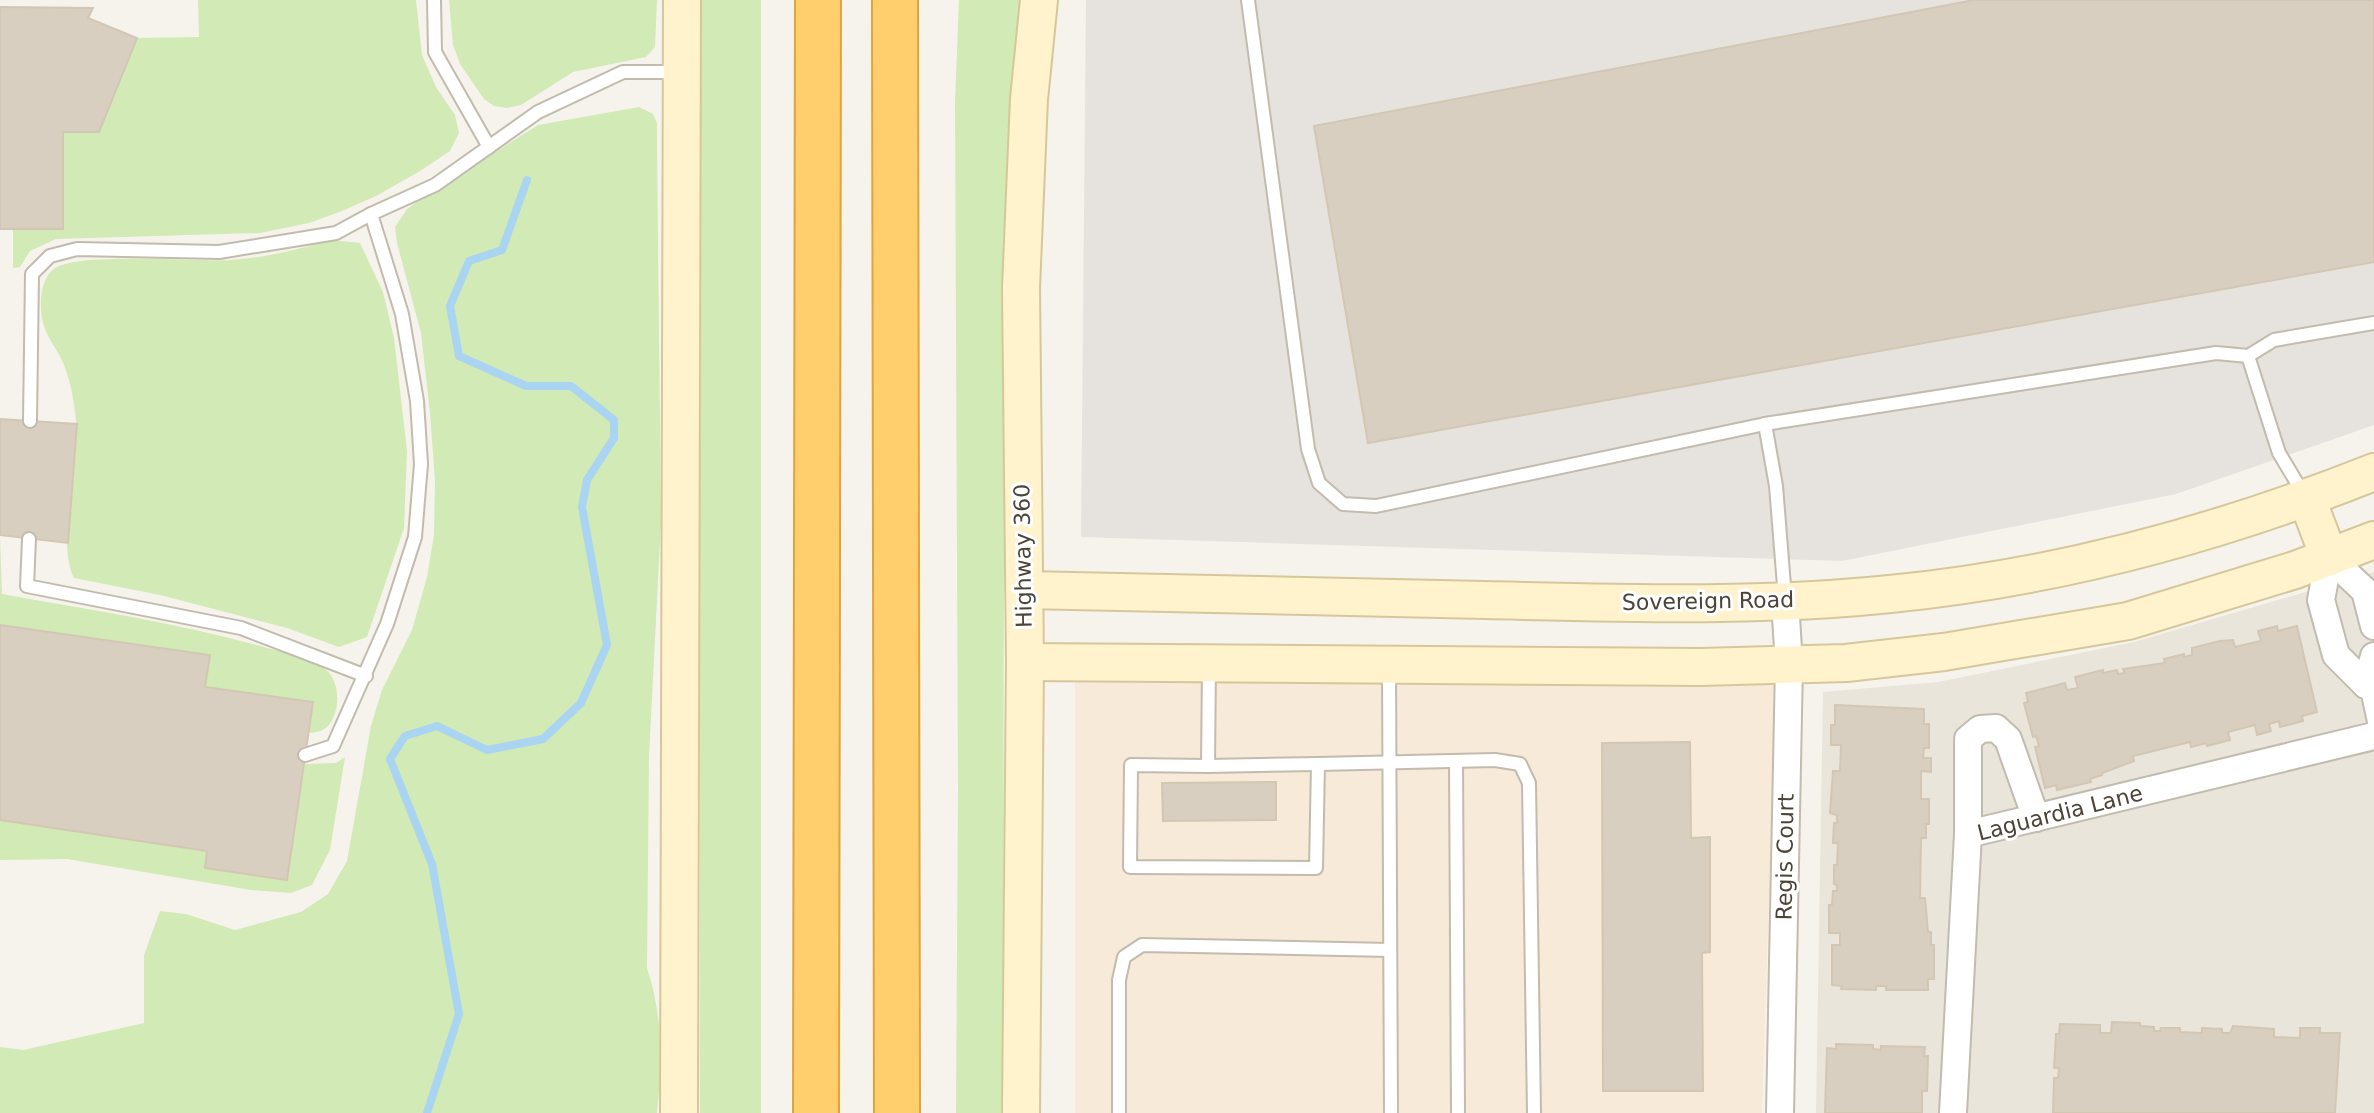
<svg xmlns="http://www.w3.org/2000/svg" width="2374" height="1113" font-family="'DejaVu Sans',sans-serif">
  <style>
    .residential { fill: #eae5da }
    .commercial { fill: #f7ead8 }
    .industrial { fill: #e6e2dd }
    .green { fill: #d2eab5 }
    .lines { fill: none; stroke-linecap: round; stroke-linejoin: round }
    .stream { stroke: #a9d4f2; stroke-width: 8 }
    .building { fill: #d8cfc1; stroke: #d3c7b4; stroke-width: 2 }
    .lane-casing { stroke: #c2bbae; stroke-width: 16 }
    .street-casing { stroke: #c2bbae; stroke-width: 30 }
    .secondary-casing { stroke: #d6c79b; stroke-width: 40 }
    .highway-casing { stroke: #e0a43c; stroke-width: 48 }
    .lane { stroke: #fff; stroke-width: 12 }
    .street { stroke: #fff; stroke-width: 26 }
    .secondary { stroke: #fff3cd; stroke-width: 36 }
    .highway { stroke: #ffcf6e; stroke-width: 44 }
    .labels { text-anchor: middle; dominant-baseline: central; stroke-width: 6; stroke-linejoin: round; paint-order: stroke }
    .street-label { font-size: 22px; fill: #4b4439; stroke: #fff }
  </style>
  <rect width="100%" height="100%" fill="#f6f3ec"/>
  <path class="residential" d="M 2374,572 L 2374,1113 L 1816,1113 L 1823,692 L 1938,682 L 2134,642 Z"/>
  <path class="commercial" d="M 1075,680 L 1776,680 L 1762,1113 L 1075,1113 Z"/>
  <path class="industrial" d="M 1086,0 L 2374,0 L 2374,425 L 2176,494 L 1842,561 L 1081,537 Z"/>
  <g class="green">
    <path d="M 198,0 L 416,0 L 422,55 L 436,87 L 455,115 L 459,133 L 450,151 L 420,171 L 378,195 L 342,211 L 309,223 L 260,233 L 56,239 L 30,251 L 20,267 L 13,268 L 13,229 L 63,228 L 63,132 L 99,132 L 137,38 L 199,37 Z"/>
    <path d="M 449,0 L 657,0 L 655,47 L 646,57 L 573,72 L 521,105 L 507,108 L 494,106 L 484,99 L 460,64 L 453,45 Z"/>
    <rect x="700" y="0" width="61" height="1113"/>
    <path d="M 959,0 L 1021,0 C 1005,130 1008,262 1006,393 C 1002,633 1004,873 1004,1113 L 956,1113 L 958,789 L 955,102 Z"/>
    <path d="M 639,107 L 653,114 L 657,123 L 657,150 L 661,522 L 649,756 L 647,968 C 663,1015 662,1064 657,1113 L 0,1113 L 0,1047 L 23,1050 L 144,1023 L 144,955 L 160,911 L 186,914 L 235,930 L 301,912 L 328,894 L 347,861 L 371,726 L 382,690 L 412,630 L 427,577 L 434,535 L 435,481 L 430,413 L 421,333 L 397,243 L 395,227 L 407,209 L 418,201 L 538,125 Z"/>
    <path d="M 332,240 L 360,243 L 383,292 L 394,338 L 407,451 L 404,528 L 367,637 L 339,647 L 287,628 L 160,595 L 74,578 C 55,540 81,464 76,421 C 74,400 70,376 60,356 C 50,339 41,328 41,306 C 40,294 44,275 55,268 C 81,252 194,262 231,260 C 265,258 299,249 332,240 Z"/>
    <path d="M 0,535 L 2,594 C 90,610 180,623 267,648 C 285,653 309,656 324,668 C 337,677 340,699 335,713 C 330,727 324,732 309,733 L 313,702 L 205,687 L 0,625 Z"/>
    <path d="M 345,757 L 330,850 L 312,885 L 291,893 L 251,890 L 67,859 L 0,860 L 0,820 L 207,851 L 205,868 L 287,880 L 304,764 L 336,763 Z"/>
  </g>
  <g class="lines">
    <path class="stream" d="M 427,1113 L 459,1014 L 432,864 L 390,759 L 405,736 L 437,726 L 487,750 L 543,739 L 581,703 L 607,645 L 582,507 L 587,480 L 614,438 L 614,420 L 571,386 L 526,386 L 459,356 L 450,306 L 469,261 L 502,250 L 527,180"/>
  </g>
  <g class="building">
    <path d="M 1974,0 L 2374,0 L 2374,262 L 1368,443 L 1314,126 Z"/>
    <path d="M 0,7 L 93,8 L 88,18 L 137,38 L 99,132 L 63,132 L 63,229 L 0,229 Z"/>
    <path d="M 0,419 L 77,424 L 68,543 L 0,535 Z"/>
    <path d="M 0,625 L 210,655 L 205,687 L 313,702 L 287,880 L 205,868 L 207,851 L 0,820 Z"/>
    <path d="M 2277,626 L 2278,631 L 2297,626 L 2317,712 L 2302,716 L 2303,721 L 2280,727 L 2279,721 L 2269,724 L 2271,731 L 2257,735 L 2255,725 L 2228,732 L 2230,740 L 2207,746 L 2206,743 L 2191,747 L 2190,742 L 2133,756 L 2134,761 L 2102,773 L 2102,775 L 2090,779 L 2091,782 L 2057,790 L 2056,785 L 2045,788 L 2035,747 L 2039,746 L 2036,736 L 2033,737 L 2024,703 L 2028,702 L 2026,693 L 2065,683 L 2067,690 L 2078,688 L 2075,677 L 2103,670 L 2103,673 L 2117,670 L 2118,674 L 2125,673 L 2123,669 L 2165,663 L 2164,659 L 2184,654 L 2184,657 L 2192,655 L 2192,648 L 2220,641 L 2233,640 L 2235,647 L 2261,641 L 2258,631 Z"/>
    <path d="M 1835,705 L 1924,709 L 1924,724 L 1929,724 L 1929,748 L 1924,748 L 1923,758 L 1931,758 L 1931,772 L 1921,771 L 1921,799 L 1929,799 L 1929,824 L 1926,824 L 1926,838 L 1921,838 L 1920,898 L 1925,898 L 1928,932 L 1931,932 L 1931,945 L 1934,945 L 1934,979 L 1928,979 L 1928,990 L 1886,990 L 1886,986 L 1876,986 L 1876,990 L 1841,989 L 1842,986 L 1832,985 L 1832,945 L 1840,945 L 1840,933 L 1829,933 L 1829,905 L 1832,905 L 1833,891 L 1837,891 L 1837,885 L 1834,884 L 1834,865 L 1837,865 L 1838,843 L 1833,843 L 1834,823 L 1837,823 L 1837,815 L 1830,813 L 1833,771 L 1840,771 L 1841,745 L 1831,745 L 1831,725 L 1835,725 Z"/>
    <path d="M 1690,742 L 1691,838 L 1710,837 L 1710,952 L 1702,953 L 1703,1091 L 1603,1091 L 1602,743 Z"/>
    <path d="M 1276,782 L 1276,820 L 1163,821 L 1162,783 Z"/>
    <path d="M 2112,1022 L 2140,1023 L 2140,1026 L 2154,1027 L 2154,1031 L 2160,1031 L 2161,1028 L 2180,1028 L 2180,1032 L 2202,1033 L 2202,1028 L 2222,1029 L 2222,1033 L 2230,1033 L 2233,1026 L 2274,1029 L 2274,1037 L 2300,1038 L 2300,1028 L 2320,1028 L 2320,1033 L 2340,1033 L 2335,1113 L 2053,1113 L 2054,1078 L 2058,1078 L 2059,1068 L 2054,1068 L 2056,1034 L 2059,1034 L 2060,1024 L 2100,1025 L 2100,1033 L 2111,1033 Z"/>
    <path d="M 1836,1044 L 1873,1045 L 1873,1049 L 1881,1050 L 1881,1046 L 1925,1047 L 1924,1056 L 1928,1056 L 1927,1091 L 1922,1091 L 1922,1113 L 1825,1113 L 1827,1048 L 1836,1049 Z"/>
  </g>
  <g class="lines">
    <g class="lane-casing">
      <g id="lane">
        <path d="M 434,0 L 435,52 L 489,147"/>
        <path d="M 1248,0 L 1308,449 L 1319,483 L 1343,504 L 1376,506 L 1765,424"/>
        <path d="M 2248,356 L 2274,340 L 2374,323"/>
        <path d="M 30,421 L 32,274 L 50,256 L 77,249 L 219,252 L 336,233 L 371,214 L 435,185 L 538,112 L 623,72 L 677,72"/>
        <path d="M 29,539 L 27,586 L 241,628 L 366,676"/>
        <path d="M 1785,598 L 1776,486 L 1765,424 L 2216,353 L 2248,356 L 2279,453 L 2303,493"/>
        <path d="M 1209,666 L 1208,766 L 1131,765 L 1130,867 L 1316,868 L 1318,764 L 1495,760 L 1520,764 L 1529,783 L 1534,1113"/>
        <path d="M 1389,668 L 1391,1113"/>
        <path d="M 2366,685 L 2374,722"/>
        <path d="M 305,755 L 333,746 L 387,624 L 415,537 L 421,464 L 417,401 L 402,314 L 371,214"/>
        <path d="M 1456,762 L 1458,1113"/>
        <path d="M 1208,766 L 1318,764"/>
        <path d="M 1119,1113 L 1119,980 L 1124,957 L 1142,945 L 1390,950"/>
      </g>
    </g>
    <g class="street-casing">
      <g id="street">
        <path d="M 2329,557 L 2321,600 L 2336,655 L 2366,685"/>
        <path d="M 2329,557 L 2365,591 L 2374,626"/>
        <path d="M 2366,685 L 2374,656"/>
        <path d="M 1968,834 L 1968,739 L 1980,729 L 1996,728 L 2008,739 L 2036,818"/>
        <path d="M 1780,1113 L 1789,665 L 1785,601"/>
        <path d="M 1953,1113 L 1968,834 L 2374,736"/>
      </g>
    </g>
    <g class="secondary-casing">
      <g id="secondary">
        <path d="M 2307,499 L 2329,557"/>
        <path d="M 1025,590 C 1178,593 1331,596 1485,600 C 1620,603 1755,608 1890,594 C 2056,578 2218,534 2374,472"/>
        <path d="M 1025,662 L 1701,667 L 1846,663 L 1944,652 L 2128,621 L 2295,570 L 2374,540"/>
        <path d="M 679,1113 L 682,0"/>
        <path d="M 1021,1113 L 1025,662 L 1021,288 L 1029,99 L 1039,0"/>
      </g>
    </g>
    <g class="highway-casing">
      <g id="highway">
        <path d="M 895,0 L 897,1113"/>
        <path d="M 816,1113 L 818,0"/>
      </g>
    </g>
    <use href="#lane" class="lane"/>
    <use href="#street" class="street"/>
    <use href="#secondary" class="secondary"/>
    <use href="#highway" class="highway"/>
  </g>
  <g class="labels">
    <g class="street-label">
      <text transform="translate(1023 556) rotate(-91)">Highway 360</text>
      <text transform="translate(1708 601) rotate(-1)">Sovereign Road</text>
      <text transform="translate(2060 813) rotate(-14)">Laguardia Lane</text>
      <text transform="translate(1785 857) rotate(-89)">Regis Court</text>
    </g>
  </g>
</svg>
